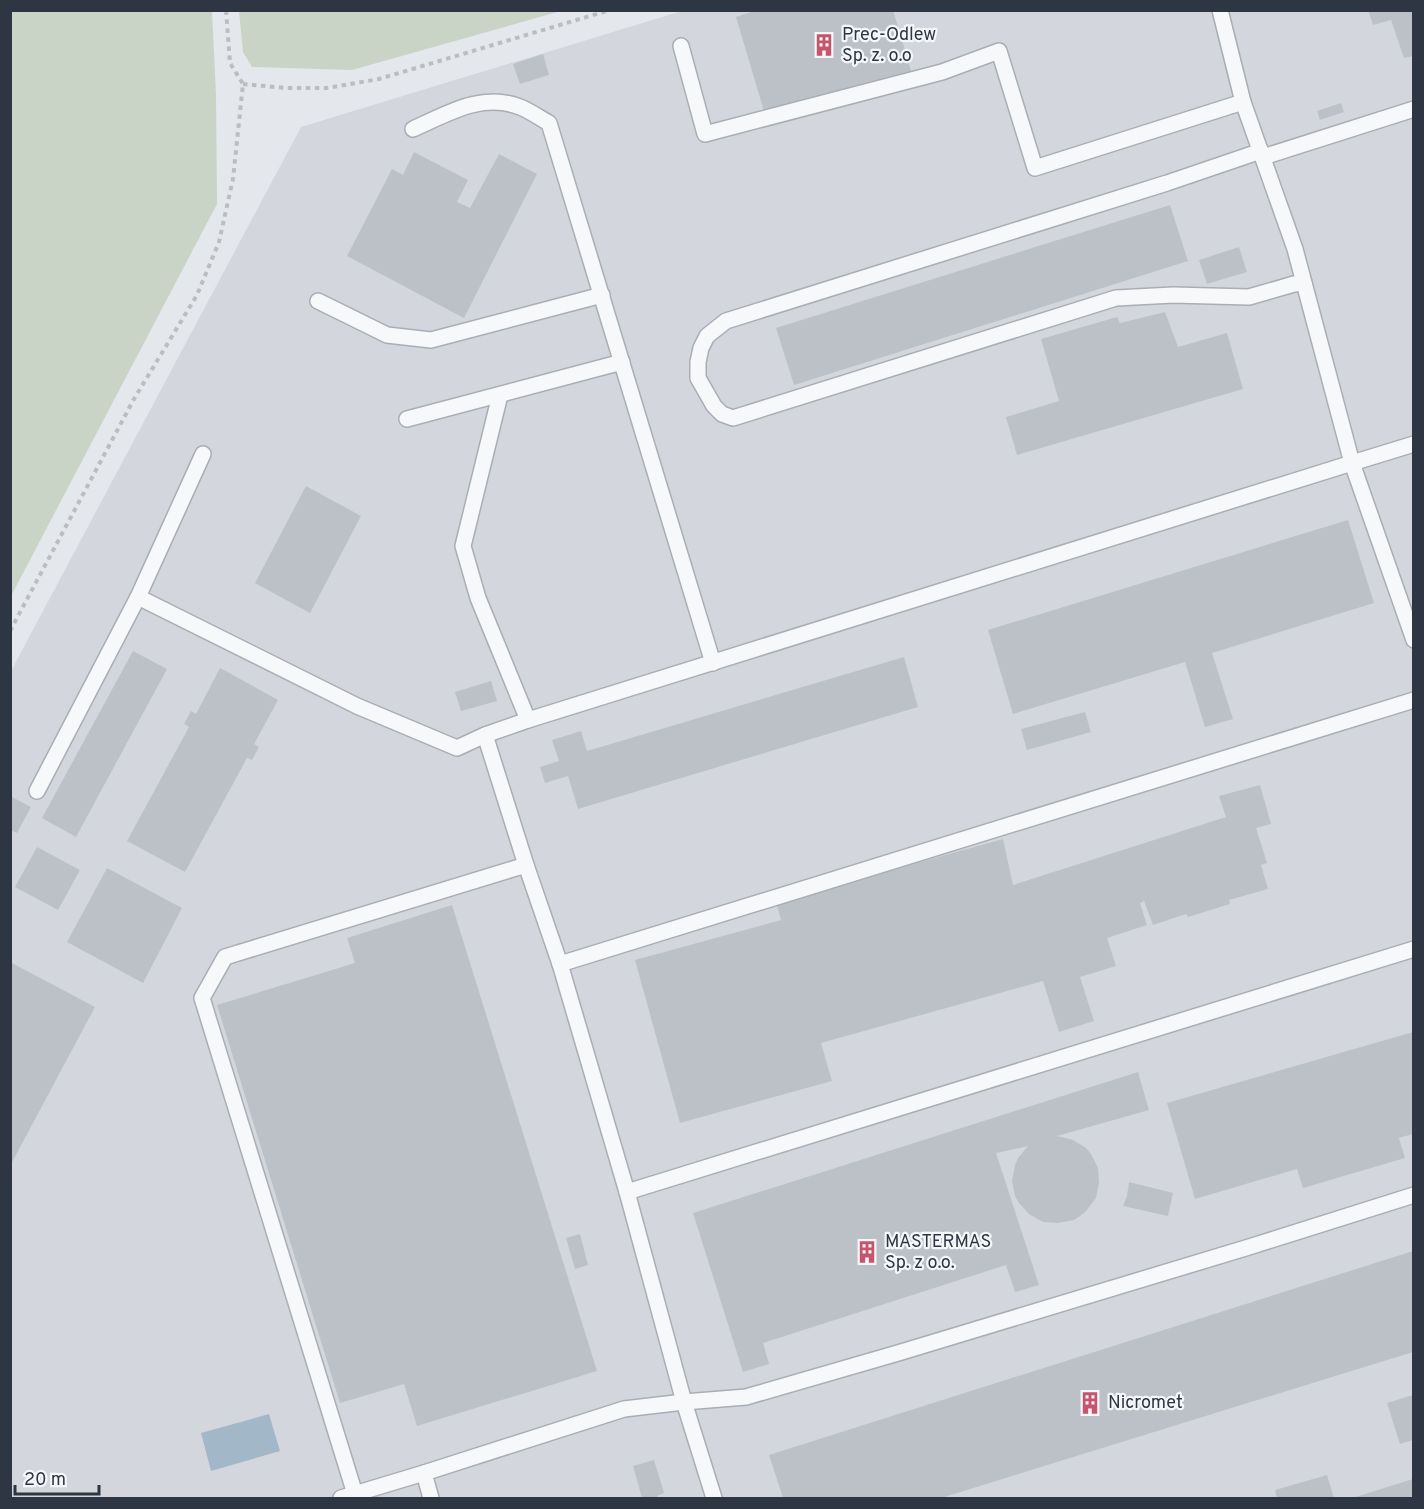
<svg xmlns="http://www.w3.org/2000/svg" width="1424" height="1509" font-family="Overpass,sans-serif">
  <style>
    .built { fill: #d3d7dd }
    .green { fill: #cad4c6 }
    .water { fill: #a2b7c8 }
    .building { fill: #bcc1c8 }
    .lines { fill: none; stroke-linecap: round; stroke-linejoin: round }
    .lane-casing { stroke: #a9aeb5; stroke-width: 18 }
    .path { stroke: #babec2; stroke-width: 4; stroke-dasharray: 4.5 4.5; stroke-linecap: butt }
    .lane { stroke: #f7f8f9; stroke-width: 15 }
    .labels { text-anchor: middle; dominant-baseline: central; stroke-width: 4.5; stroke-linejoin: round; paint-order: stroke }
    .poi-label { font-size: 18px; fill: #2d3642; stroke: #f4f6f8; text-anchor: start }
  </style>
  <rect width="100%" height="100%" fill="#e4e7eb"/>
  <path class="built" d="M 682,11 L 1413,11 L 1413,1498 L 11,1498 L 11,671 L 301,127 Z"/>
  <g class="green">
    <path d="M 11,10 L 212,11 L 216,95 L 217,204 L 11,596 Z"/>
    <path d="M 239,11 L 239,10 L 561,11 L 352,70 L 252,67 L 243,52 Z"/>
  </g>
  <path class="water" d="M 269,1414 L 280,1451 L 211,1471 L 201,1433 Z"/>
  <g class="building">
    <path d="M 757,10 L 893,10 L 912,74 L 766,118 L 736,17 Z"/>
    <path d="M 1368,10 L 1413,10 L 1413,56 L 1404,58 L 1391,20 L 1373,25 Z"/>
    <path d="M 543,54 L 549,75 L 520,84 L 513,64 Z"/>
    <path d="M 1341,103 L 1344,112 L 1320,120 L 1317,111 Z"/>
    <path d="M 414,152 L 468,180 L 457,202 L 470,208 L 499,154 L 537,174 L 464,318 L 347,256 L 392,169 L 403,175 Z"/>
    <path d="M 1170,205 L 1188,261 L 794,385 L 776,328 Z"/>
    <path d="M 1239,247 L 1247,272 L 1207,284 L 1199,260 Z"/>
    <path d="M 1165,312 L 1178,347 L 1227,333 L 1243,389 L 1017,455 L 1006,417 L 1059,401 L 1041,339 L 1117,317 L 1120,323 Z"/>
    <path d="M 306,486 L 361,516 L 310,613 L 255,583 Z"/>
    <path d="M 1348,520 L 1374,603 L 1212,653 L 1233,719 L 1205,727 L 1185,662 L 1013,714 L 988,630 Z"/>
    <path d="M 133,651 L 167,669 L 76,837 L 42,818 Z"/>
    <path d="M 904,657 L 918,707 L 578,809 L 568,776 L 545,783 L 540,767 L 559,761 L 552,740 L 581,731 L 587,751 Z"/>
    <path d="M 220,668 L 278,700 L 254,744 L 259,747 L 252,760 L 247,758 L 185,872 L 127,841 L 189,727 L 184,724 L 191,711 L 196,714 Z"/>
    <path d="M 491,681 L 497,701 L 461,711 L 455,692 Z"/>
    <path d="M 1085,712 L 1091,732 L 1027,750 L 1021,729 Z"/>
    <path d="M 1260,785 L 1271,824 L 1256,828 L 1267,863 L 1261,865 L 1268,889 L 1229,900 L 1230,904 L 1188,917 L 1186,914 L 1153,925 L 1144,901 L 1140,903 L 1147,925 L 1107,938 L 1116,966 L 1080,977 L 1094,1021 L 1059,1032 L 1043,981 L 821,1043 L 832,1081 L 680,1123 L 635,960 L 781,920 L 776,902 L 1003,839 L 1013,885 L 1226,817 L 1219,796 Z"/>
    <path d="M 10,796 L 31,807 L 17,833 L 10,830 Z"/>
    <path d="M 37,847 L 80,870 L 58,910 L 15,887 Z"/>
    <path d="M 107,868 L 182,908 L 143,983 L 67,942 Z"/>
    <path d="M 452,905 L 597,1371 L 417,1426 L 404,1384 L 340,1403 L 217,1005 L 355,963 L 347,938 Z"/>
    <path d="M 10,962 L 95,1007 L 10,1166 Z"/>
    <path d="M 1413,1032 L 1413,1134 L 1399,1138 L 1405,1158 L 1303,1188 L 1297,1169 L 1195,1199 L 1167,1103 Z"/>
    <path d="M 1138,1072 L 1149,1110 L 1057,1136 L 1073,1140 L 1086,1148 L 1091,1154 L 1098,1168 L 1099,1183 L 1096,1198 L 1086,1211 L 1080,1216 L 1074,1220 L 1058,1223 L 1043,1222 L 1029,1214 L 1019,1203 L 1015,1196 L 1012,1181 L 1015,1165 L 1018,1158 L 1028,1146 L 996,1153 L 1039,1285 L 1015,1292 L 1006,1265 L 763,1343 L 769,1364 L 743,1372 L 693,1213 Z"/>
    <path d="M 1129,1182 L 1173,1193 L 1168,1216 L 1123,1206 L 1127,1196 Z"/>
    <path d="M 580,1234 L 588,1265 L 575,1269 L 566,1238 Z"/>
    <path d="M 1413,1251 L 1413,1352 L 941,1498 L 783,1498 L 769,1455 Z"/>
    <path d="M 1413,1395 L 1413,1440 L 1400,1444 L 1387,1403 Z"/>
    <path d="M 654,1460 L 664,1493 L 657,1496 L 658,1498 L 642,1498 L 633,1466 Z"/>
    <path d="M 1327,1475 L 1334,1498 L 1277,1498 L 1275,1490 Z"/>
    <path d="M 1413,1479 L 1413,1498 L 1352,1498 Z"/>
  </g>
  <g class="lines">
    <g class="lane-casing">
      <g id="lane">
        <path d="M 1220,10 L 1243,102"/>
        <path d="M 681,46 L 705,134 L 942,72 L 999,51 L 1035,168 L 1243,102 L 1295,249 L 1352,463 L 528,720 L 485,735 L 526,865 L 560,964 L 627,1192 L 684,1402 L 746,1397 L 898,1353 L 1249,1247 L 1414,1195"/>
        <path d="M 413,129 C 447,114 482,92 520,107 C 530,111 540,118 549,123 L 713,663"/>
        <path d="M 1261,151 L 1167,183 L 726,321 L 707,336 L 701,348 L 698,362 L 698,378 L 714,406 L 722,414 L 733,418 L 1116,298 L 1173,295 L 1249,297 L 1294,284 L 1304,283"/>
        <path d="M 1263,157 L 1414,109"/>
        <path d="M 318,301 L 387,335 L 431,340 L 602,295"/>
        <path d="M 500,395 L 463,546 L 478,598 L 528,720"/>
        <path d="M 407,419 L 622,362"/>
        <path d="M 1414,444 L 1352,463 L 1414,640"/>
        <path d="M 138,597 L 357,706 L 457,748 L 485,735"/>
        <path d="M 37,791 L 138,597 L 203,454"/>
        <path d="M 560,964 L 1414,700"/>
        <path d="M 627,1192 L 1414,949"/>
        <path d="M 355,1494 L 202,998 L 225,957 L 526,865"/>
        <path d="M 341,1498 L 424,1473"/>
        <path d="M 431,1498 L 424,1473 L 624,1409 L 684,1402 L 714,1498"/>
      </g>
    </g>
    <g class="path">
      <path d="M 243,84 L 286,88 L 327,88 L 379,79 L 610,10"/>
      <path d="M 10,631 L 134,399 L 197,295 L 219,242 L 233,179 L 243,84 L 230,63 L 226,10"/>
    </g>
    <use href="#lane" class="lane"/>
  </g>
  <defs>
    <g id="building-bare" transform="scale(1.8)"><path d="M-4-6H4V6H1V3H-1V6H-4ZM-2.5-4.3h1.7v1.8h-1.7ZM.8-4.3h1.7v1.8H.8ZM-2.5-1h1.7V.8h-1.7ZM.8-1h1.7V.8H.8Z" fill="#c5546c" stroke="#f4f6f8" stroke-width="2.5" paint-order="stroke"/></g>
  </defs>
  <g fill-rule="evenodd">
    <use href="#building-bare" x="824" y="45"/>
    <use href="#building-bare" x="867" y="1252"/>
    <use href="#building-bare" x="1090" y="1403"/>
  </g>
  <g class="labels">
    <g class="poi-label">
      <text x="842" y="35">Prec-Odlew<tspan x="842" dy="21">Sp. z. o.o</tspan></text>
      <text x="885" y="1242">MASTERMAS<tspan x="885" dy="21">Sp. z o.o.</tspan></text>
      <text x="1108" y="1403">Nicromet</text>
    </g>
  </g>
  <rect width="1424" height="1509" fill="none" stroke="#2d3642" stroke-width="24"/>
  <path d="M15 1485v9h84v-9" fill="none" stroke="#2d3642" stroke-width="3"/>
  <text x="24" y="1485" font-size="18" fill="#2d3642" stroke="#f4f6f8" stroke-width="4.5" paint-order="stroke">20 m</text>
</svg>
